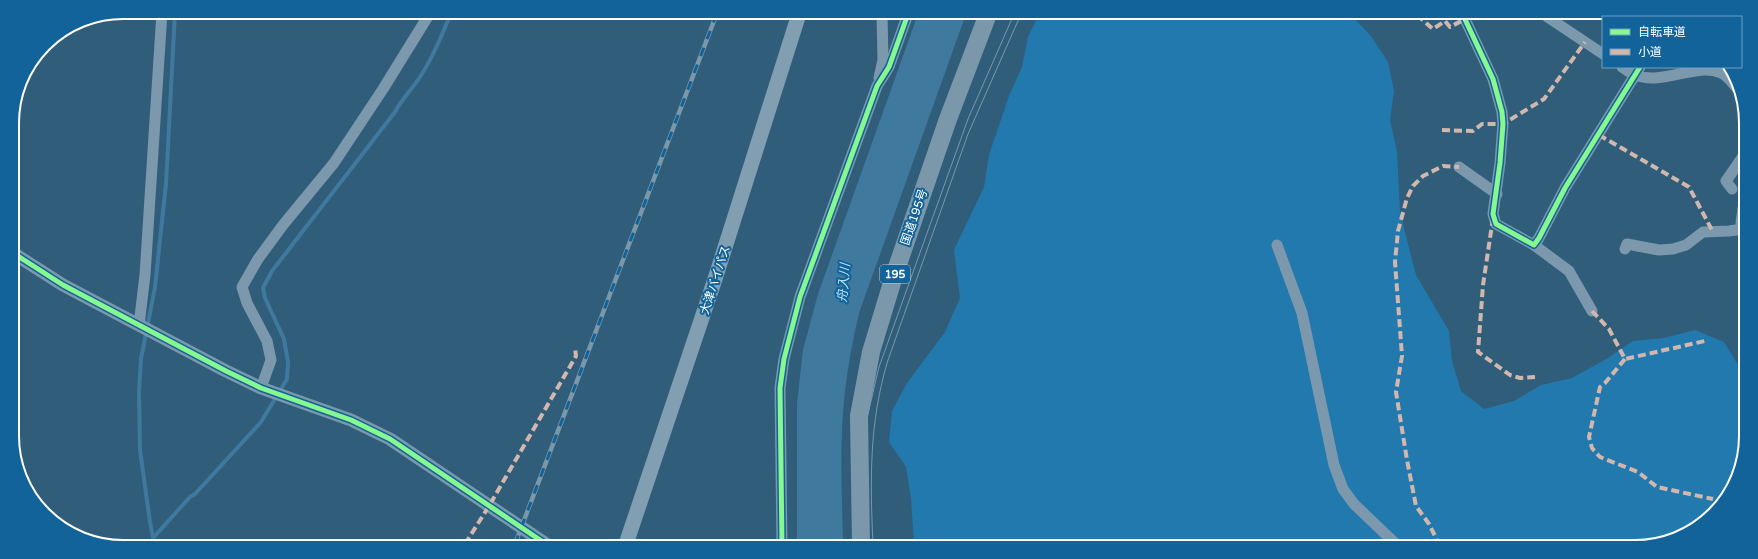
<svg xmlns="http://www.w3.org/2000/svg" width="1758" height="559" font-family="'Varela Round','Noto Sans JP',sans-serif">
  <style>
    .green { fill: #2279ae }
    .water { fill: #40799e }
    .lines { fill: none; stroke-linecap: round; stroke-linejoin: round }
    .stream { stroke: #40799e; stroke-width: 4 }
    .minor { stroke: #7b98ad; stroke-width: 11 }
    .tertiary { stroke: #7b98ad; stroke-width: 13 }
    .secondary { stroke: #829eb1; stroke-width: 15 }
    .trunk { stroke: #7a98aa; stroke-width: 18 }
    .tram { stroke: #7b98ab; stroke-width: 1 }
    .rail-casing { stroke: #7b98ab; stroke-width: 4.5 }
    .rail { stroke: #116399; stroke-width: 3; stroke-dasharray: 9; stroke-linecap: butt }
    .quiet { stroke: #d1b7ad; stroke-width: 4; stroke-dasharray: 8 4; stroke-linecap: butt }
    .cycleway-casing { stroke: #116399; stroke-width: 8 }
    .cycleway { stroke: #87f88f; stroke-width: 5 }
    .labels { text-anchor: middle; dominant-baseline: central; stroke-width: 4; stroke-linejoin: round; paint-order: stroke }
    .shield { fill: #116399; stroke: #b8d0e0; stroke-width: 1 }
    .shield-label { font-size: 11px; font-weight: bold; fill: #fff }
    .street-label { font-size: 12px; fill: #fff; stroke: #116399 }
    .water-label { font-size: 13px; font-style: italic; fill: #b4e0fa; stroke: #116399 }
    .rim { fill: none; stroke: #fff; stroke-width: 2 }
  </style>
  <rect width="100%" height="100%" fill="#305d7a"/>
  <path class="green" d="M 1039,14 L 1351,15 L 1371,36 L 1388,62 L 1394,91 L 1390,121 L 1397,151 L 1400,213 L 1416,275 L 1449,331 L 1452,361 L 1461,391 L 1484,409 L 1514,401 L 1541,385 L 1572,378 L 1608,358 L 1633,341 L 1664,338 L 1695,330 L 1724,342 L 1743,373 L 1742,465 L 1727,498 L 1703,524 L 1642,547 L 914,545 L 911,498 L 906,467 L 889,442 L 892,411 L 907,383 L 945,332 L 960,298 L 954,250 L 984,187 L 989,155 L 1009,96 L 1022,67 L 1028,37 Z"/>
  <path class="water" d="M 918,14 L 966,14 L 859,313 C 853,339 848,365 845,391 C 839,442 842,494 843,545 L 797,545 L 797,403 L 803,350 L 818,294 Z"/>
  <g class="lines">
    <g class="stream">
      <path d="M 153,538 L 190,497 L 195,494 L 261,422 L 287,379 L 288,362 L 284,339 L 265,298 L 263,288 L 272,271 L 395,112 C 402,99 412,89 420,77 C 433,57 442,35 451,13"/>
      <path d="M 154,543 L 150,522 L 140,450 L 139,392 L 141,359 L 155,287 L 166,184 L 175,12"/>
    </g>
    <g class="minor">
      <path d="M 1463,15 L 1493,79 L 1502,112 L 1503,124 L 1500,163 L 1493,214 L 1496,224 L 1534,245 L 1539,238 L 1565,188 L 1640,67"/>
      <path d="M 1546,16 L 1603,54"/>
      <path d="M 1622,67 C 1626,70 1631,73 1635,75 C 1663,86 1696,62 1721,73 C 1727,75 1733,84 1737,88"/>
      <path d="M 879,78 L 883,60 L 882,14"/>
      <path d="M 1459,167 L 1497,194"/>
      <path d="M 1732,189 L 1726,181 L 1744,155"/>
      <path d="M 1743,228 L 1741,223 L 1743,208"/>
      <path d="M 1277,245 L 1302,313 L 1334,465 L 1343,489 L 1354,504 L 1398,546"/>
      <path d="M 1534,245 L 1569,271 L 1592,311"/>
      <path d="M 1625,249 L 1627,244 L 1659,250 L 1673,249 L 1686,245 L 1703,232 L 1729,231 L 1743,229"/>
      <path d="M 139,325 L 145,275 L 162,12"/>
      <path d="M 261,388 L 271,360 L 267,341 L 247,303 L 242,287 L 258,259 L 283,225 L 334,163 L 383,89 L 430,13"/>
      <path d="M 782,545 L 780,388 L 784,359 L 800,297 L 877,86 L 889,67 L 908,14"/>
    </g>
    <path class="tertiary" d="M 13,253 L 63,285 L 226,371 L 261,388 L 351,420 L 390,439 L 546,544"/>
    <path class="secondary" d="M 626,544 L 715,279 L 799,14"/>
    <path class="trunk" d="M 861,545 L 859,416 L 871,352 L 894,276 L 948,119 L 988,14"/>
    <g class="tram">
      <path d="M 865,469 L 867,418 L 879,367 L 968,119 L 1014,14"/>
      <path d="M 873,545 C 870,479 869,423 888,360 L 968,134 L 1021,14"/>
    </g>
    <g class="rail-casing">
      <path id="rail" d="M 515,544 L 717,13"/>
    </g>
    <use href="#rail" class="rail"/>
    <g class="quiet">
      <path d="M 1417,15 L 1433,29 L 1445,21 L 1450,27 L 1465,19"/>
      <path d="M 1442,130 L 1473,131 L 1482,124 L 1503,124 L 1544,99 L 1585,42"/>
      <path d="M 1599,135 L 1689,187 L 1713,232"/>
      <path d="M 1493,218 L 1483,285 L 1478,352 L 1510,375 L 1520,378 L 1535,377"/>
      <path d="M 1592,311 L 1609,329 L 1625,359 L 1705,341"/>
      <path d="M 1625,359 L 1605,383 L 1600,387 L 1589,437 L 1592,448 L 1600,457 L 1638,472 L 1657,487 L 1713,499"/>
      <path d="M 465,544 L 489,506 L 576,356 L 575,348"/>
      <path d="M 1440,546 L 1429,524 L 1416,506 L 1407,460 L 1396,392 L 1402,356 L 1395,262 L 1398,231 L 1407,198 L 1413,186 L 1423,176 L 1443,166 L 1459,167"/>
    </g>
    <g class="cycleway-casing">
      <g id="cycleway">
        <path d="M 1463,15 L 1493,79 L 1502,112 L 1503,124 L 1500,163 L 1493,214 L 1496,224 L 1534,245 L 1539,238 L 1565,188 L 1640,67"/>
        <path d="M 13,253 L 63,285 L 226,371 L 261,388 L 351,420 L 390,439 L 546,544"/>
        <path d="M 782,545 L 780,388 L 784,359 L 800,297 L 877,86 L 889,67 L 908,14"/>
      </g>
    </g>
    <use href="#cycleway" class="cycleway"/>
  </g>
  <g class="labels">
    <rect class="shield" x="880" y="265" width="30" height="18" rx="3"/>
    <g class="shield-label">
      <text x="895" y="274">195</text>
    </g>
    <g class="street-label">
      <text transform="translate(914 217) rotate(-71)">国道195号</text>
      <text transform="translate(715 280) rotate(-72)">大津バイパス</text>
    </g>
    <g class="water-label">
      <text transform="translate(844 283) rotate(-85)">舟入川</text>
    </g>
  </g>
  <path d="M0 0H1758V559H0ZM123 19H1635A104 104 0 0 1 1739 123V436A104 104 0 0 1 1635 540H123A104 104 0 0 1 19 436V123A104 104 0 0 1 123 19Z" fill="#116399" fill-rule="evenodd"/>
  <path class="rim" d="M123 19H1635A104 104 0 0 1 1739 123V436A104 104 0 0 1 1635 540H123A104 104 0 0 1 19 436V123A104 104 0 0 1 123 19Z"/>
  <rect x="1602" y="16" width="140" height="52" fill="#116399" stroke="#70a1c2"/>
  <rect x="1610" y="29" width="20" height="6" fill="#87f88f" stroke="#70a1c2"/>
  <text x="1638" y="36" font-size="12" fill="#ffffff">自転車道</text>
  <rect x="1610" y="49" width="20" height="6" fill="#d1b7ad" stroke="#70a1c2"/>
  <text x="1638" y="56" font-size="12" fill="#ffffff">小道</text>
</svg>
